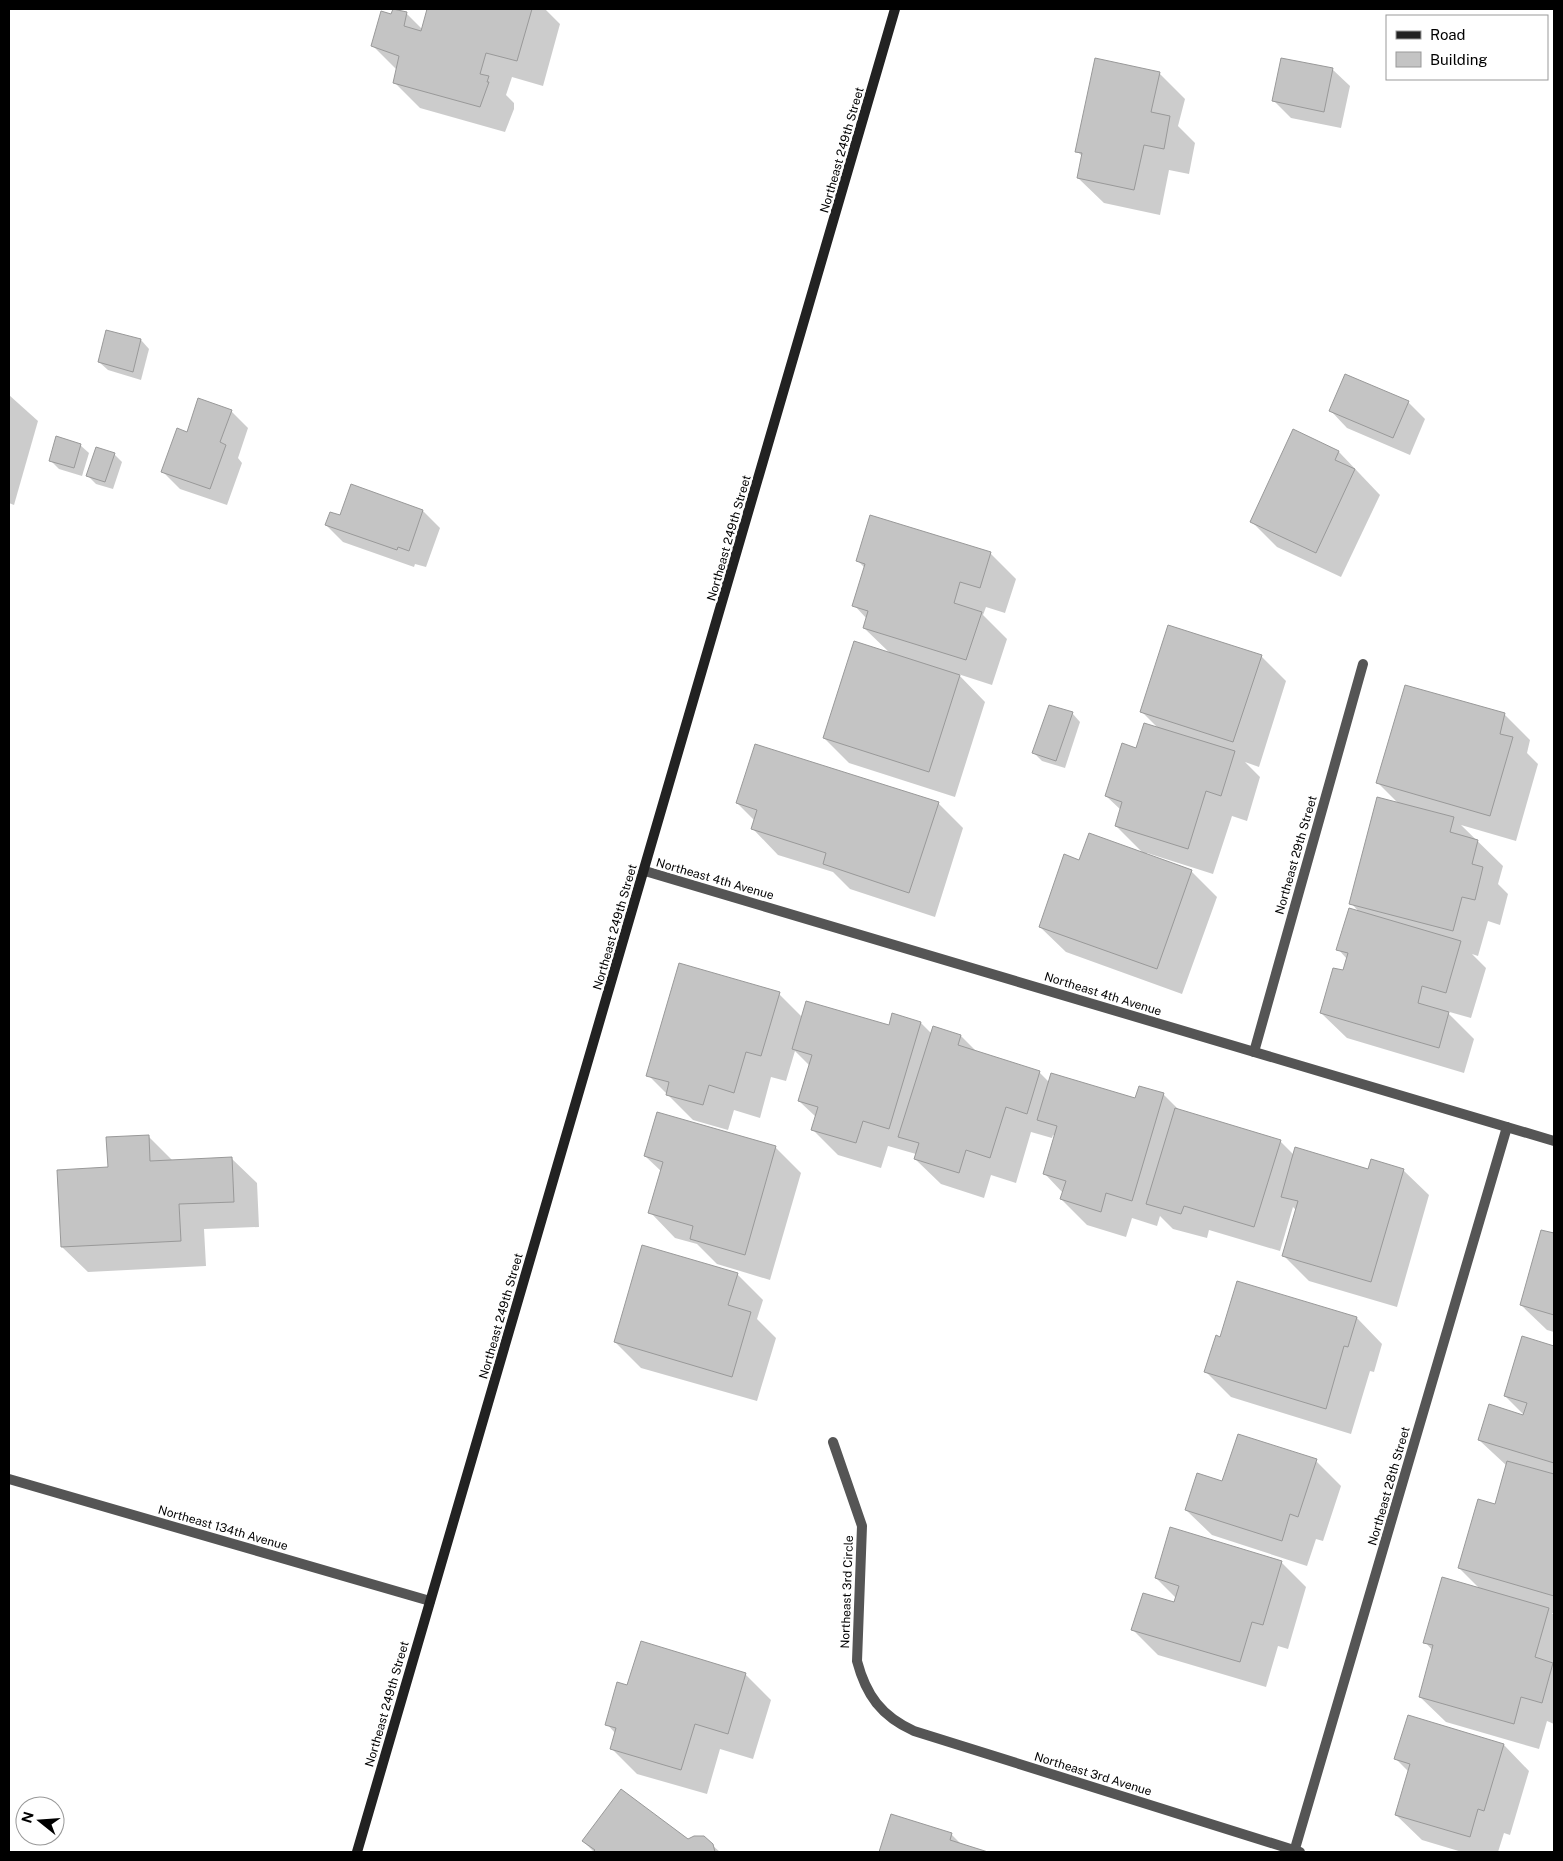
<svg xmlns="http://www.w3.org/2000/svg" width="1563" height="1861" font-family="'Public Sans',sans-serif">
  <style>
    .shadow { fill: #0003 }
    .building { fill: #c4c4c4; stroke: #999 }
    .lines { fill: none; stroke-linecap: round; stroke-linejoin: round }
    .street { stroke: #555; stroke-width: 10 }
    .secondary { stroke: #222; stroke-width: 10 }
    .labels { text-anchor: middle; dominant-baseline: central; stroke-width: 5; stroke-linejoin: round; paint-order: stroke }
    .street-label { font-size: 12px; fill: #000; stroke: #fff }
  </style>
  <rect width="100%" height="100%" fill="#fff"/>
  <g class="shadow">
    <path d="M 429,9 L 545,9 L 560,24 L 543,86 L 512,77 L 506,95 L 514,103 L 514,109 L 505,132 L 420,108 L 394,82 L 397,70 L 372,45 L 392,16 L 407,14 L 423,30 Z"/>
    <path d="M 1332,69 L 1350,86 L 1341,128 L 1291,118 L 1274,101 Z"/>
    <path d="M 1159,73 L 1185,99 L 1178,126 L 1195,143 L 1189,174 L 1169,170 L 1160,215 L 1104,203 L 1078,178 L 1083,157 L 1077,151 Z"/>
    <path d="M 107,332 L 141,340 L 149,349 L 141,380 L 108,370 L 99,362 Z"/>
    <path d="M 9,395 L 38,421 L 14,505 L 9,503 Z"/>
    <path d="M 1408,402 L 1425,419 L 1410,455 L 1347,428 L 1330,410 Z"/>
    <path d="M 231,411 L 248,428 L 238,458 L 242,463 L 227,505 L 180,489 L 163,472 L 187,434 Z"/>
    <path d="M 1293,431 L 1339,452 L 1380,495 L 1341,577 L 1277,547 L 1251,521 Z"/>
    <path d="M 80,445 L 89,453 L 82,476 L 59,469 L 50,460 Z"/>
    <path d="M 114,454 L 122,462 L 113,489 L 96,484 L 88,476 Z"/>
    <path d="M 423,511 L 440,528 L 426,567 L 415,564 L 414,567 L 343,542 L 326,525 L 341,517 Z"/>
    <path d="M 871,517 L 991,554 L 1016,579 L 1005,613 L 986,607 L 983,615 L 1007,639 L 992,685 L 958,674 L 985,702 L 955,797 L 849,763 L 824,738 L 891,654 L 864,628 L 867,619 L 854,605 L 865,568 L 858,561 Z"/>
    <path d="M 1261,656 L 1286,681 L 1259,767 L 1245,762 L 1260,777 L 1247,821 L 1232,816 L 1213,874 L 1147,853 L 1146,855 L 1191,871 L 1217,897 L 1182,994 L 1066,952 L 1040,927 L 1080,861 L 1145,855 L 1116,826 L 1121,810 L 1106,796 L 1137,749 L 1158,728 L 1142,712 Z"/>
    <path d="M 1406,686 L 1505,715 L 1530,740 L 1527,753 L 1538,764 L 1516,841 L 1461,825 L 1503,866 L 1498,884 L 1508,894 L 1500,925 L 1488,921 L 1478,956 L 1472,954 L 1486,968 L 1471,1018 L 1446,1011 L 1474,1039 L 1464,1073 L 1347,1038 L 1321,1013 L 1343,972 L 1347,959 L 1338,949 L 1360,913 L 1351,903 L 1398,803 L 1378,783 Z"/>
    <path d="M 1072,713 L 1080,722 L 1065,768 L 1042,761 L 1034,753 Z"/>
    <path d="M 737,803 L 938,803 L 963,828 L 935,917 L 850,889 L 833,872 L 778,855 L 753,829 L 755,821 Z"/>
    <path d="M 779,994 L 802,1017 L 889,1027 L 921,1023 L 932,1034 L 961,1036 L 977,1052 L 1039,1072 L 1050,1083 L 1136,1100 L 1163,1094 L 1181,1112 L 1280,1141 L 1294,1155 L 1368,1170 L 1403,1170 L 1429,1195 L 1397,1307 L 1309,1281 L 1284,1256 L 1297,1211 L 1293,1207 L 1280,1251 L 1209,1230 L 1207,1238 L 1173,1229 L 1160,1216 L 1157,1226 L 1132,1218 L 1126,1237 L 1087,1225 L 1061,1199 L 1063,1193 L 1045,1174 L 1056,1137 L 1053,1135 L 1052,1138 L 1031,1132 L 1016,1183 L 991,1175 L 984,1198 L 941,1184 L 915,1159 L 916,1154 L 888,1146 L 881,1168 L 838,1155 L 812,1129 L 816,1117 L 799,1101 L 810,1066 L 795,1051 L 786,1081 L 771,1077 L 760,1118 L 734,1110 L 728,1130 L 693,1120 L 648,1075 Z"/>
    <path d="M 148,1136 L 173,1161 L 231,1158 L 257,1183 L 259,1227 L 204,1229 L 206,1266 L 88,1272 L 62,1247 L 109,1168 Z"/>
    <path d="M 775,1147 L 801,1173 L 770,1280 L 717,1264 L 697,1244 L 675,1238 L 650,1212 L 662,1172 L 645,1156 Z"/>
    <path d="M 1541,1231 L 1554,1235 L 1554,1332 L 1547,1330 L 1521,1305 Z"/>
    <path d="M 737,1274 L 763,1300 L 757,1319 L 776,1338 L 757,1401 L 641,1368 L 615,1342 Z"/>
    <path d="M 1238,1282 L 1357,1318 L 1382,1344 L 1374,1372 L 1370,1371 L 1351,1434 L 1231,1397 L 1206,1372 L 1221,1338 Z"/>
    <path d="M 1523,1338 L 1554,1347 L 1554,1613 L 1552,1613 L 1554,1615 L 1554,1724 L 1547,1721 L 1539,1749 L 1446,1722 L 1420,1697 L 1433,1651 L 1425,1642 L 1481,1590 L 1459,1568 L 1496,1505 L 1507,1466 L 1479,1440 L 1524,1417 L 1524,1415 L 1505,1396 Z"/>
    <path d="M 1316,1461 L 1341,1486 L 1323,1541 L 1316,1539 L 1307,1566 L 1212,1535 L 1186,1510 L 1223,1482 Z"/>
    <path d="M 1281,1562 L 1306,1587 L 1288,1649 L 1278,1646 L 1266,1687 L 1158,1655 L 1133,1630 L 1175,1603 L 1176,1598 L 1156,1578 Z"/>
    <path d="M 745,1674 L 771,1700 L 753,1759 L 720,1749 L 707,1794 L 637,1774 L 611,1748 L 615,1733 L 607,1724 L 628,1687 Z"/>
    <path d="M 1504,1745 L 1529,1771 L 1510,1835 L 1504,1833 L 1498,1852 L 1462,1852 L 1422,1840 L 1396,1815 L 1409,1772 L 1396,1759 Z"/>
    <path d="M 892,1815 L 951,1834 L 963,1846 L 984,1852 L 881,1852 Z"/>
    <path d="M 583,1841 L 688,1841 L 712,1845 L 720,1852 L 594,1852 Z"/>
  </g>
  <g class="building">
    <path d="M 393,9 L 407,12 L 404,26 L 421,31 L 427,9 L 532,9 L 517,61 L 486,53 L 480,74 L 489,76 L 487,82 L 489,82 L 480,107 L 393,83 L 399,56 L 371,46 L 381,11 L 391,14 Z"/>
    <path d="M 1095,58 L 1160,72 L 1151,112 L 1170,116 L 1164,149 L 1144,145 L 1134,190 L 1077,178 L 1082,153 L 1075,152 Z"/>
    <path d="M 1281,58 L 1333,68 L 1324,112 L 1272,101 Z"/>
    <path d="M 106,330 L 141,339 L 133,372 L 98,362 Z"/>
    <path d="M 1345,374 L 1409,401 L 1393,438 L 1329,411 Z"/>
    <path d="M 198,398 L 232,410 L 220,442 L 226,445 L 210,489 L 161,472 L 177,428 L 187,432 Z"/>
    <path d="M 1293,429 L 1339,451 L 1335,460 L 1355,469 L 1316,553 L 1250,522 Z"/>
    <path d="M 56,436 L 81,444 L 74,468 L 49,461 Z"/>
    <path d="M 96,447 L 115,453 L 105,482 L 86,476 Z"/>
    <path d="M 351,484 L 423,510 L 409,551 L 398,547 L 397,550 L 325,525 L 330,512 L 340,515 Z"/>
    <path d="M 870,515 L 991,552 L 980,588 L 960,582 L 954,603 L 982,612 L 966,660 L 863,628 L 868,611 L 852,606 L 865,564 L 856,561 Z"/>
    <path d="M 1168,625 L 1262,655 L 1233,742 L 1140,712 Z"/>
    <path d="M 854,641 L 960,675 L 929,772 L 823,738 Z"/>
    <path d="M 1405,685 L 1505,713 L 1500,734 L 1513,737 L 1490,816 L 1376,783 Z"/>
    <path d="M 1049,705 L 1073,712 L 1056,761 L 1032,753 Z"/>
    <path d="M 1144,723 L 1235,751 L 1221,796 L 1206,791 L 1188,849 L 1115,826 L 1122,802 L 1105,796 L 1122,743 L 1136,748 Z"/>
    <path d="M 755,744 L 939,802 L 909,893 L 823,864 L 826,853 L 751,829 L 757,810 L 736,803 Z"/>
    <path d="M 1377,797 L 1454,817 L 1450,832 L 1478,840 L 1472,864 L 1483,867 L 1475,900 L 1462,897 L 1453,931 L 1349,904 Z"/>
    <path d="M 1089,833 L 1192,870 L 1157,969 L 1039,927 L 1064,854 L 1079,860 Z"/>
    <path d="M 1349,908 L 1461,941 L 1446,993 L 1422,986 L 1418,1003 L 1449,1012 L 1439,1048 L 1320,1013 L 1333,968 L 1343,970 L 1348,953 L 1336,950 Z"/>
    <path d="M 679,963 L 780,992 L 761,1056 L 746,1052 L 734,1093 L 709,1085 L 703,1105 L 666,1095 L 669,1082 L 646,1076 Z"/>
    <path d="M 806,1001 L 889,1025 L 892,1013 L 921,1022 L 889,1129 L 863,1121 L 856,1143 L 811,1130 L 818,1107 L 798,1101 L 812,1055 L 792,1049 Z"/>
    <path d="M 933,1026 L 961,1035 L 958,1045 L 1040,1071 L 1027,1114 L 1006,1107 L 990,1158 L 966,1150 L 959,1173 L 914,1159 L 919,1143 L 898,1137 Z"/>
    <path d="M 1051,1073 L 1135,1098 L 1139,1086 L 1164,1093 L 1132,1201 L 1106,1193 L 1101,1212 L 1060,1199 L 1066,1181 L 1043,1174 L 1057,1126 L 1037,1120 Z"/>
    <path d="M 1175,1108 L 1281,1140 L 1254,1227 L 1184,1206 L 1181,1214 L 1146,1204 Z"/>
    <path d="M 657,1112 L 776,1146 L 745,1255 L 690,1239 L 693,1226 L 648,1213 L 663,1162 L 644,1156 Z"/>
    <path d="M 149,1135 L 150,1161 L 232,1157 L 234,1202 L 179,1204 L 181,1241 L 61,1247 L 57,1170 L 108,1167 L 106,1137 Z"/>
    <path d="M 1295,1147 L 1368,1169 L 1371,1159 L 1404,1169 L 1371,1282 L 1282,1256 L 1298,1201 L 1281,1197 Z"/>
    <path d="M 1541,1230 L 1554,1233 L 1554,1315 L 1520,1305 Z"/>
    <path d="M 642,1245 L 738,1273 L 728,1305 L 751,1312 L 732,1377 L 614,1342 Z"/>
    <path d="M 1237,1281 L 1357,1317 L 1348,1347 L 1344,1346 L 1326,1409 L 1204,1372 L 1216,1335 L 1220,1337 Z"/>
    <path d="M 1522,1336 L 1554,1346 L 1554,1463 L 1478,1440 L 1489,1404 L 1523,1415 L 1527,1403 L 1504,1396 Z"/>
    <path d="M 1238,1434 L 1317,1459 L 1298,1517 L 1290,1514 L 1282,1541 L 1185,1510 L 1197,1473 L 1222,1481 Z"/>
    <path d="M 1507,1461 L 1554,1474 L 1554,1596 L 1458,1568 L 1478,1499 L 1495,1504 Z"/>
    <path d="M 1170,1527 L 1282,1561 L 1263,1625 L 1252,1622 L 1240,1662 L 1131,1630 L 1143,1593 L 1174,1602 L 1179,1586 L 1155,1578 Z"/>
    <path d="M 1442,1577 L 1549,1608 L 1535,1657 L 1553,1663 L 1542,1703 L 1521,1697 L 1514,1724 L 1419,1697 L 1433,1645 L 1423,1643 Z"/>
    <path d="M 641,1641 L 746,1673 L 728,1734 L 695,1724 L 681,1770 L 610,1749 L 616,1728 L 605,1725 L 617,1682 L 627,1685 Z"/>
    <path d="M 1408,1715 L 1504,1744 L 1484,1811 L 1478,1809 L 1470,1837 L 1395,1815 L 1410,1764 L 1394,1759 Z"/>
    <path d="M 621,1789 L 688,1839 L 694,1836 L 704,1836 L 713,1844 L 715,1852 L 593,1852 L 595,1850 L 582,1841 Z"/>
    <path d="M 891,1814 L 952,1833 L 950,1840 L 988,1852 L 879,1852 Z"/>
  </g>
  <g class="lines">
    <g class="street">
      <path d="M 645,871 L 1554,1141"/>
      <path d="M 1254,1052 L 1363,664"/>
      <path d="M 833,1442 L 862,1526 L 857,1661 C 866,1695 881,1716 914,1731 L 1300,1852"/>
      <path d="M 9,1479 L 430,1601"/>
      <path d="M 1294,1852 L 1507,1127"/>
    </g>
    <path class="secondary" d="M 357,1852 L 895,9"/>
  </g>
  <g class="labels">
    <g class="street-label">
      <text transform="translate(842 150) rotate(-74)">Northeast 249th Street</text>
      <text transform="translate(729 538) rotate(-74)">Northeast 249th Street</text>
      <text transform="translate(1296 855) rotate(-74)">Northeast 29th Street</text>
      <text transform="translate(715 879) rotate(16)">Northeast 4th Avenue</text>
      <text transform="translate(615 927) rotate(-74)">Northeast 249th Street</text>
      <text transform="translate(1103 994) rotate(17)">Northeast 4th Avenue</text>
      <text transform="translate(501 1316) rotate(-74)">Northeast 249th Street</text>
      <text transform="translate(1389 1486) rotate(-74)">Northeast 28th Street</text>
      <text transform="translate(223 1528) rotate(16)">Northeast 134th Avenue</text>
      <text transform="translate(847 1592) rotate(-88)">Northeast 3rd Circle</text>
      <text transform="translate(387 1704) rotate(-74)">Northeast 249th Street</text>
      <text transform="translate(1093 1774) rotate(17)">Northeast 3rd Avenue</text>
    </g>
  </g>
  <rect width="1563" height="1861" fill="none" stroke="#000000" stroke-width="20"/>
  <rect x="1386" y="15" width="162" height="65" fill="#ffffff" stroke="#999999"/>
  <rect x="1396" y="31" width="25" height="8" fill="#222222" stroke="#999999"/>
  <text x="1430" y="40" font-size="15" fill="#000000">Road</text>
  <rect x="1396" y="52" width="25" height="15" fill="#c4c4c4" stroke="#999999"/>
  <text x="1430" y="65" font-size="15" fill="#000000">Building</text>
  <g transform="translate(40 1821) rotate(287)"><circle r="24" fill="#ffffff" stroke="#999999"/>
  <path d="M0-4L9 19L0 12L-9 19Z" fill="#000000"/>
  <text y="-8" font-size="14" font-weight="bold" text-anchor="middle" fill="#000000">N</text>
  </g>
</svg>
